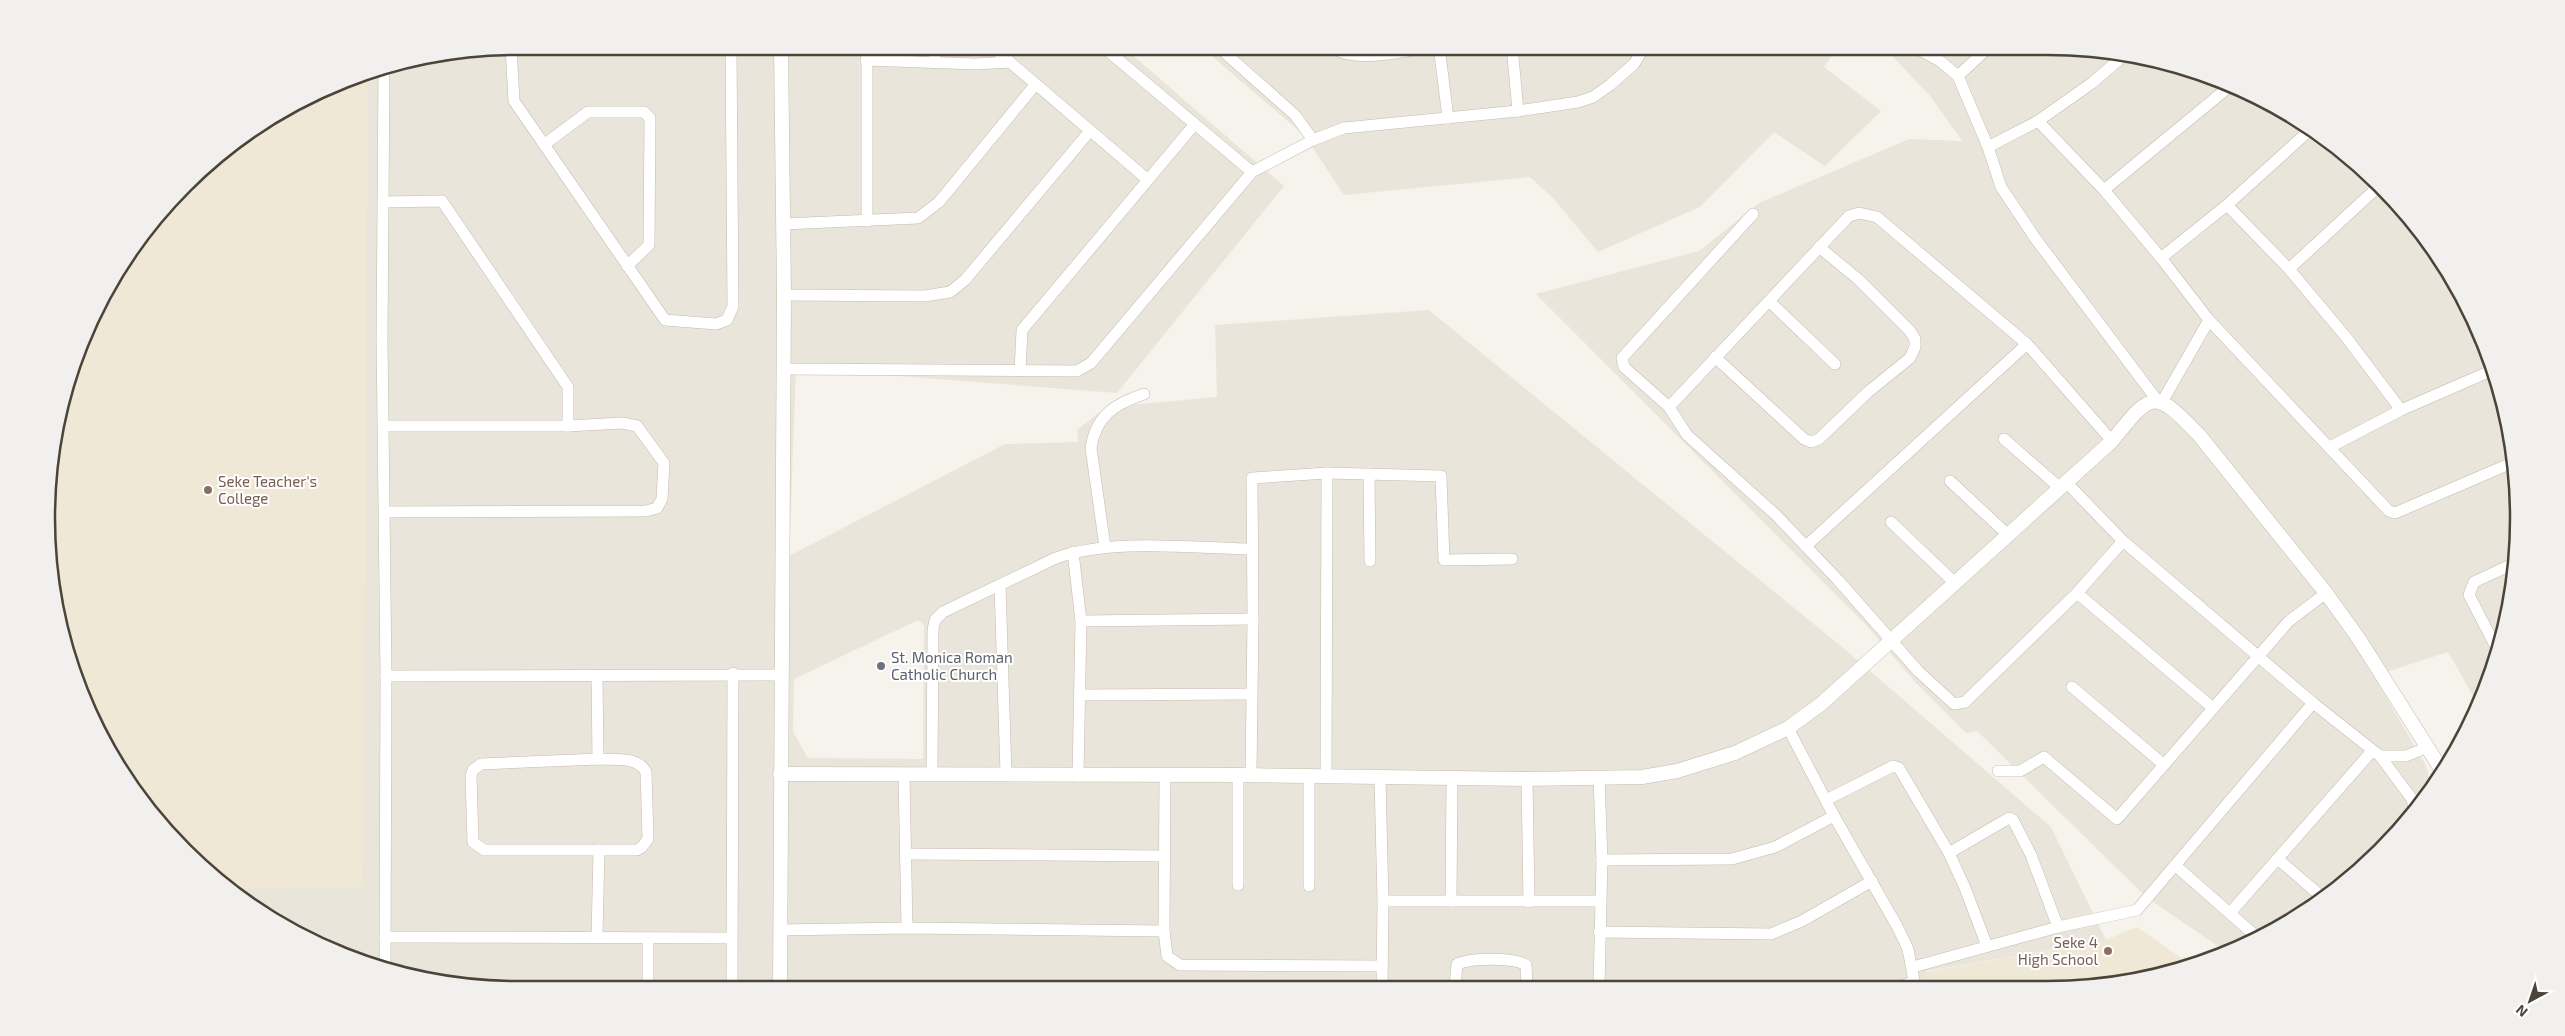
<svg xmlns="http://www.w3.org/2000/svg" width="2565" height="1036" font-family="'Exo 2',sans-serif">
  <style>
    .residential { fill: #eae5da; fill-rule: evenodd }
    .education { fill: #efe8d6 }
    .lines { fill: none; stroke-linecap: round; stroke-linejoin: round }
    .minor-casing { stroke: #c2bbae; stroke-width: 12 }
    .tertiary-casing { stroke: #c2bbae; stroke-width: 15 }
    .minor { stroke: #fff; stroke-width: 11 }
    .tertiary { stroke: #fff; stroke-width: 14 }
    .education-dot { fill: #8d6e63; stroke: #fff; stroke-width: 2 }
    .worship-dot { fill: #6b7280; stroke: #fff; stroke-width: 2 }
    .labels { text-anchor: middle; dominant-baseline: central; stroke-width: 4; stroke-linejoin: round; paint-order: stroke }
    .education-label { font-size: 15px; fill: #785e54; stroke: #fff; text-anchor: start }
    .worship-label { font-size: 15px; fill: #5b616d; stroke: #fff; text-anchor: start }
    .rim { fill: none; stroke: #4b4439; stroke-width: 2.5 }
  </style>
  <rect width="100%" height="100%" fill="#f6f3ec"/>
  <g class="residential">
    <path d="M 518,46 L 1122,46 L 1284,186 L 1117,393 L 796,368 L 789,556 L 1005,444 L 1078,442 L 1077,430 L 1106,407 L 1217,397 L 1215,325 L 1429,310 L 1848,652 L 2051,827 L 2106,940 L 1927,971 L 1927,986 L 518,990 L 367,965 L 231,892 L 126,780 L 82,698 L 55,610 L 50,456 L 71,367 L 109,282 L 207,163 L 282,110 L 366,71 ZM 918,620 L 924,625 L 923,759 L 808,758 L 793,732 L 794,679 Z"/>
    <path d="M 1200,46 L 1815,46 L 1832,55 L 1824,67 L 1881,111 L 1825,166 L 1774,132 L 1700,207 L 1598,252 L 1553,198 L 1530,177 L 1344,195 L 1305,136 Z"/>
    <path d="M 1876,46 L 2047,46 L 2198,71 L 2283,109 L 2358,163 L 2421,231 L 2470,309 L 2503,396 L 2518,487 L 2515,579 L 2494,669 L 2477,703 L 2448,652 L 2374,676 L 2425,764 L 2433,787 L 2358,873 L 2255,941 L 2225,951 L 2146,897 L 1977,731 L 1966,733 L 1915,682 L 1867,626 L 1536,294 L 1699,251 L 1759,203 L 1909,139 L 1962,141 L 1931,97 L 1893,57 Z"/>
  </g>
  <g class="education">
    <path d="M 368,71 L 363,887 L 228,889 L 126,780 L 82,698 L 55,610 L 50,456 L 71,367 L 109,282 L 207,163 L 282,110 Z"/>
    <path d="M 2137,927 L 2187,962 L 2109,986 L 1927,986 L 1926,972 L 2106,940 Z"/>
  </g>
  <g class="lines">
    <g class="minor-casing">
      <g id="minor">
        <path d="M 991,46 L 1147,179"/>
        <path d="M 1102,46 L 1252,172"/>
        <path d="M 1217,46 L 1295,115 L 1313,140"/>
        <path d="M 1329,46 C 1356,65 1405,51 1436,46"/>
        <path d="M 1439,46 L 1448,118"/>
        <path d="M 1512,46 L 1518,111"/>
        <path d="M 1912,46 L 1940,61 L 1958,76 L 1988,147 L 2001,187 L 2035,238 L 2157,400"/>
        <path d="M 511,47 L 514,101 L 665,320 L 716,324 L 727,320 L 733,306 L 731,46"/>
        <path d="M 866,60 L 976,64 L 1010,62"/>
        <path d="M 934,62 L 935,46"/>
        <path d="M 384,69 L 382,338 L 386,676 L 385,968"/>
        <path d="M 1958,76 L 1990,46"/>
        <path d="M 2038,121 L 2092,83 L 2121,58"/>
        <path d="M 545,144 L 588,112 L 644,112 L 650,118 L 649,245 L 627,266"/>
        <path d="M 1988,147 L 2038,121 L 2104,190 L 2161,258 L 2209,320 L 2389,511 L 2395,513 L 2514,462"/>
        <path d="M 2104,190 L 2230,86"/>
        <path d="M 384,202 L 442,201 L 568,387 L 568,426"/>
        <path d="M 2227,205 L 2311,129"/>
        <path d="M 867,221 L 867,46"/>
        <path d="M 783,224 L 918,218 L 939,202 L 1035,85"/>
        <path d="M 2161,258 L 2227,205 L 2289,269 L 2346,337 L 2401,410"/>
        <path d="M 2289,269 L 2379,186"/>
        <path d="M 784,295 L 925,296 L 950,292 L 965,280 L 1089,132"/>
        <path d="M 1769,301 L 1835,364"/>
        <path d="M 1715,357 L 1804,439 L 1811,442 L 1819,439 L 1868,392 L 1910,358 L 1915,347 L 1915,339 L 1910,331 L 1858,279 L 1819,247"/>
        <path d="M 783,369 L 1077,371 L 1091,363 L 1252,172 L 1313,140 L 1344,128 L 1518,111 L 1578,102 L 1593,97 L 1610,85 L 1634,64 L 1645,46"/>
        <path d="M 1020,371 L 1022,330 L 1194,125"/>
        <path d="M 2162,402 L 2209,320"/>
        <path d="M 1669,407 L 1624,367 L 1622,358 L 1753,214"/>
        <path d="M 2004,439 L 2059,487"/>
        <path d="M 2112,441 L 2027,344 L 1877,217 L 1859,213 L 1849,216 L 1669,407 L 1687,435 L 1776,515 L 1838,580 L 1918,671 L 1954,704 L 1965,702 L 2077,593 L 2123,541"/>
        <path d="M 2330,447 L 2401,410 L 2493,370"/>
        <path d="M 1327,473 L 1441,476 L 1444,560 L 1512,559"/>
        <path d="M 1369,474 L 1370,561"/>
        <path d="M 1950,481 L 2007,534"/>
        <path d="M 2066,482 L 2123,541 L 2313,703 L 2380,756 L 2412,799 L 2414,809"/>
        <path d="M 385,512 L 646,511 L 657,508 L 662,499 L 664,463 L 637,426 L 622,423 L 568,426 L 385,426"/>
        <path d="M 1891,522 L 1955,583"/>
        <path d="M 1806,546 L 2027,344"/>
        <path d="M 1105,547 L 1091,448 C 1096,415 1115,404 1144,394"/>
        <path d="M 1073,552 L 1081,621 L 1078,776"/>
        <path d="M 1000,585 L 1006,774"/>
        <path d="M 2077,593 L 2213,708"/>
        <path d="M 1081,621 L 1253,619"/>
        <path d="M 2498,651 L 2469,595 L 2474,582 L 2515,563"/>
        <path d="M 597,675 L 598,759"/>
        <path d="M 386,676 L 780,675"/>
        <path d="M 2072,687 L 2163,764"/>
        <path d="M 1081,695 L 1252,694"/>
        <path d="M 1788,728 L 1834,816 L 1897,926 L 1908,949 L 1915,986"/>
        <path d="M 2380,756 L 2406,756 L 2428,747"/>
        <path d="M 598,759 C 614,760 638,756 646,772 L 648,839 L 642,847 L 637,850 L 484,850 L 473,842 L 471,776 L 473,770 L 481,764 Z"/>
        <path d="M 1998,771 L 2020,771 L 2044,757 L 2117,819 L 2288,622 L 2326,593"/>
        <path d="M 904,774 L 907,928"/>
        <path d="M 932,774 L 933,630 L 935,620 L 943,612 L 1056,558 C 1112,538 1191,548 1251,549"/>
        <path d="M 1165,775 L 1164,931 L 1167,956 L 1180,965 L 1382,966"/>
        <path d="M 1238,775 L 1238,885"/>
        <path d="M 1251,775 L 1253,619 L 1252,478 L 1327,473 L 1326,776"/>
        <path d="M 1380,778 L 1383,901 L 1382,988"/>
        <path d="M 1527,779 L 1529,902"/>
        <path d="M 1826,800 L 1893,766 L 1899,768 L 1949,853 L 1965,888 L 1987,946"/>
        <path d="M 1949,853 L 2009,818 L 2013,820 L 2031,855 L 2058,927"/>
        <path d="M 905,854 L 1165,856"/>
        <path d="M 1602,860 L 1732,859 L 1775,847 L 1834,816"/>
        <path d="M 2279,860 L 2322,897"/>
        <path d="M 2176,866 L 2259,939"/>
        <path d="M 1309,886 L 1309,776"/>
        <path d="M 1383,901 L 1600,901"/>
        <path d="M 1451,901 L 1452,777"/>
        <path d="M 2230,913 L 2372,751"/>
        <path d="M 780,930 L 907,928 L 1164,931"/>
        <path d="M 1599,932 L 1771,934 L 1802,921 L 1872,881"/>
        <path d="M 385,937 L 731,938"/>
        <path d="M 597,937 L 599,850"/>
        <path d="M 1913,967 L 2058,927 L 2137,910 L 2313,703"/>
        <path d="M 1902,986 L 1914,981"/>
        <path d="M 1455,987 L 1457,964 C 1471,958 1513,957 1526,965 L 1527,987"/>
        <path d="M 1599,987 L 1602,860 L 1599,778"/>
        <path d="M 648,989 L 648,938"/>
        <path d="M 732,989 L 733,673"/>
      </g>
    </g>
    <g class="tertiary-casing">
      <g id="tertiary">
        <path d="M 780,774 L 1238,775 L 1527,779 L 1642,777 L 1677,771 L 1735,753 L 1788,728 L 1821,704 L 2112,441 C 2152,391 2154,388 2199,435 L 2326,593 L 2359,639 L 2443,772"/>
        <path d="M 780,989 L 784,295 L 781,46"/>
      </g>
    </g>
    <use href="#minor" class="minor"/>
    <use href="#tertiary" class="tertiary"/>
  </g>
  <g class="education-dot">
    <circle cx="208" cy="490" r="5"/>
    <circle cx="2108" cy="951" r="5"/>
  </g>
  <circle class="worship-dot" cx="881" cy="666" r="5"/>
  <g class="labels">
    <g class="education-label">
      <text x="218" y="481">Seke Teacher's<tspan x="218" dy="17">College</tspan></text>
      <text x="2098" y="942" text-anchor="end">Seke 4<tspan x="2098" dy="17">High School</tspan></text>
    </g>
    <g class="worship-label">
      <text x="891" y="657">St. Monica Roman<tspan x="891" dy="17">Catholic Church</tspan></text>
    </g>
  </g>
  <path d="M0 0H2565V1036H0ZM518 55H2047A463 463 0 0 1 2510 518V518A463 463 0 0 1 2047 981H518A463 463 0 0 1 55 518V518A463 463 0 0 1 518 55Z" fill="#f1f0ef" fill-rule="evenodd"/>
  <path class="rim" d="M518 55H2047A463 463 0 0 1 2510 518V518A463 463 0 0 1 2047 981H518A463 463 0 0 1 55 518V518A463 463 0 0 1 518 55Z"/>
  <g transform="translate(2530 1001) rotate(220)" stroke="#ffffff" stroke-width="4" paint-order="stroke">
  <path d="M0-4L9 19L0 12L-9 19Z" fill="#4b4439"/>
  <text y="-8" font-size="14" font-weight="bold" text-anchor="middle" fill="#4b4439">N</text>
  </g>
</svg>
